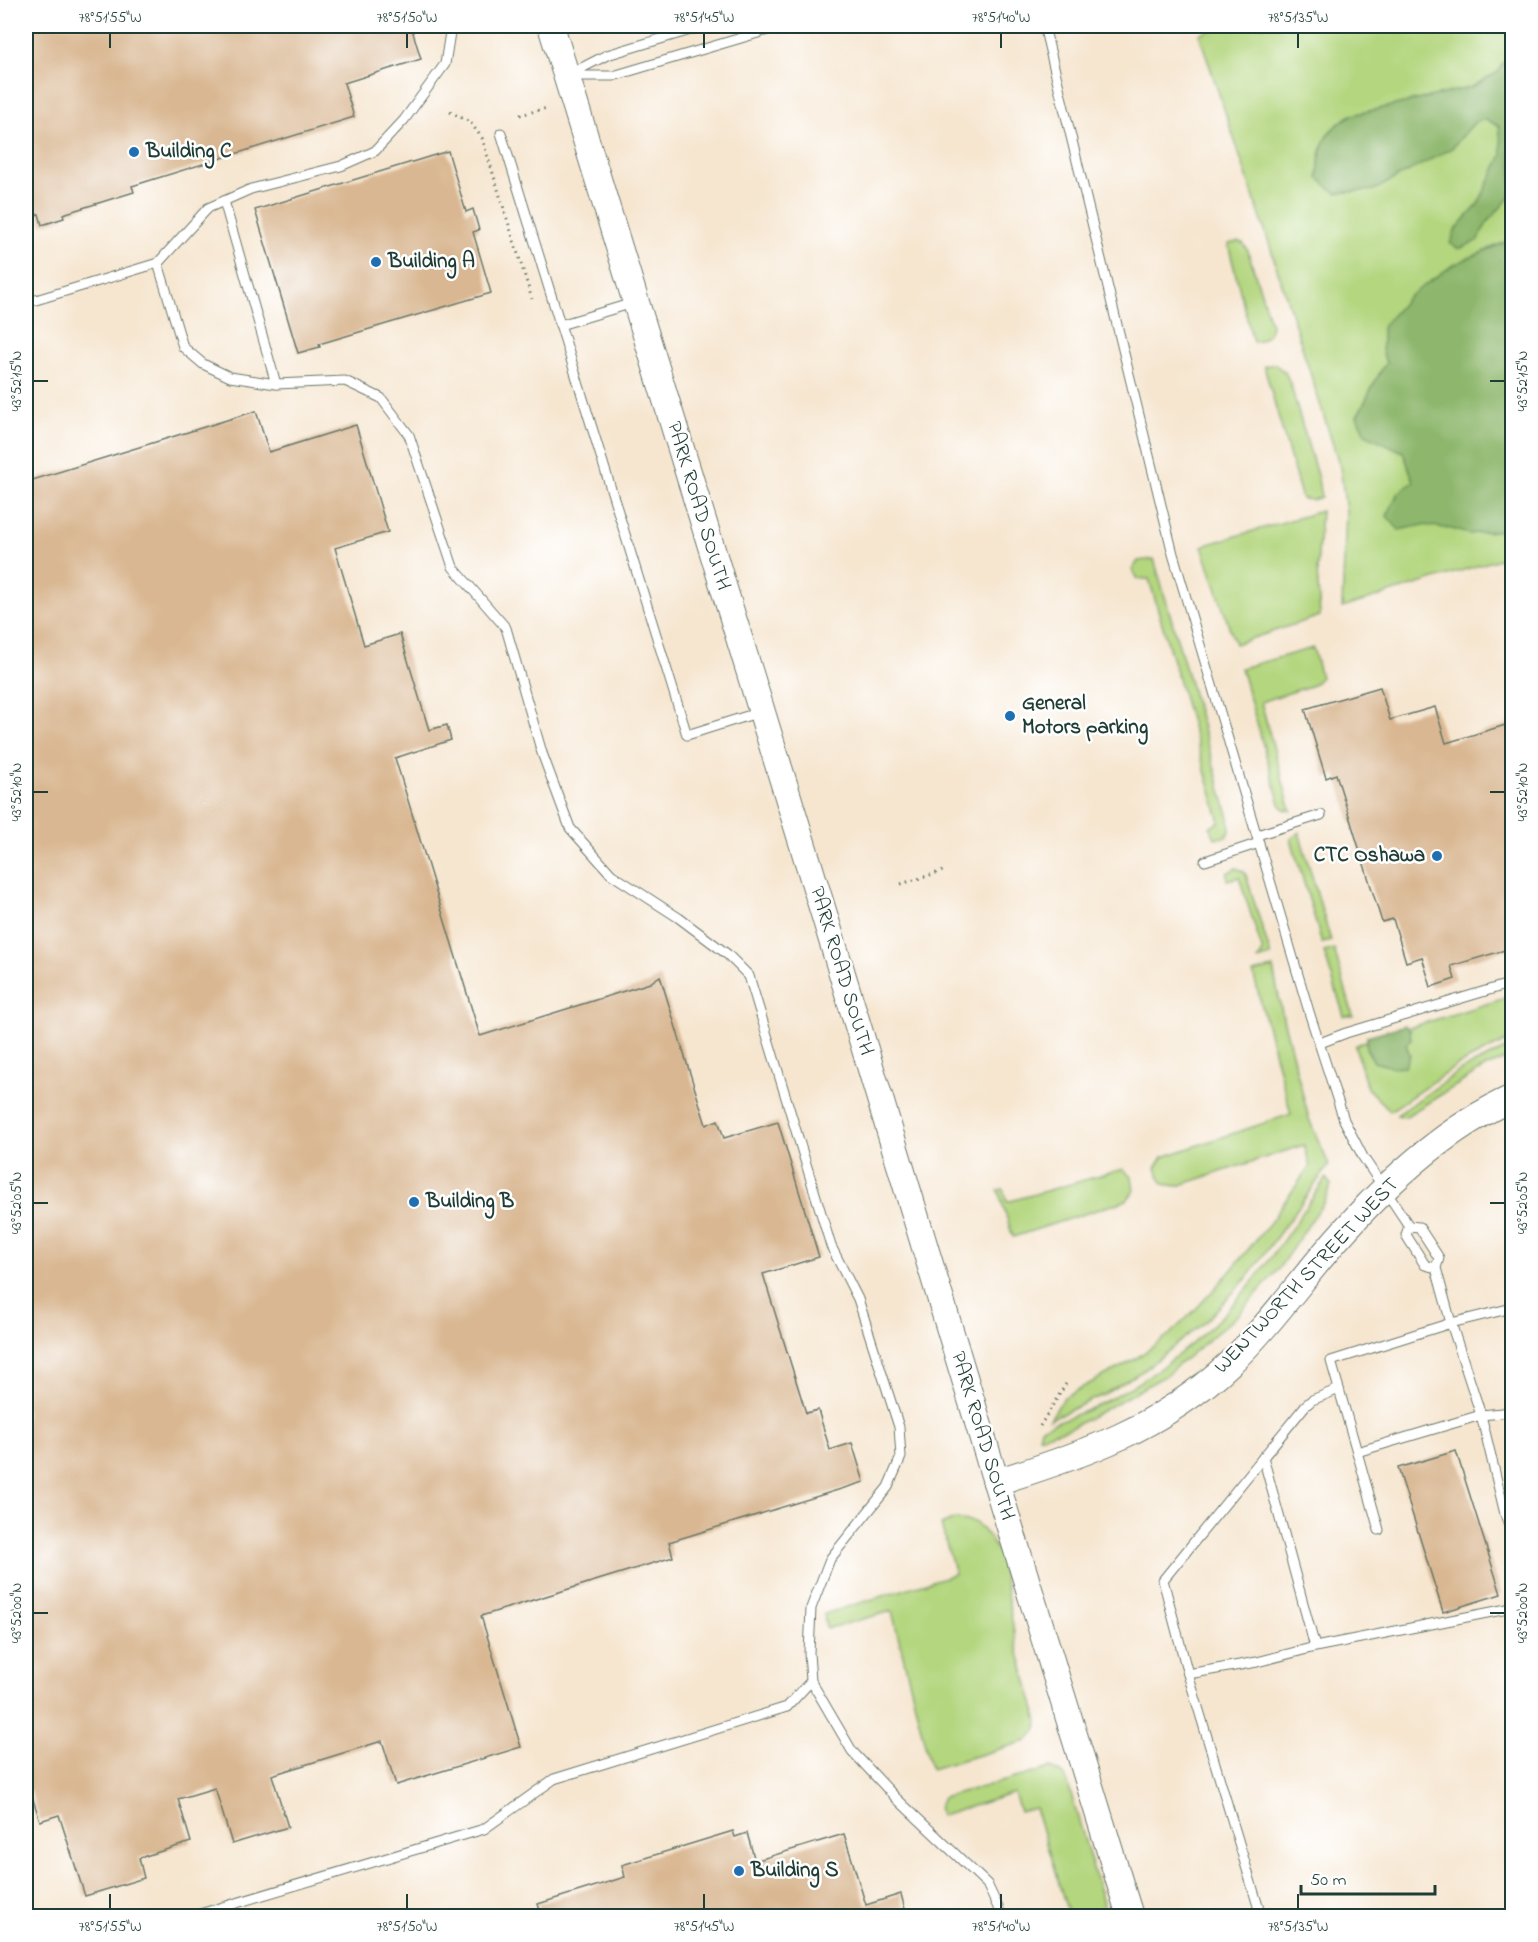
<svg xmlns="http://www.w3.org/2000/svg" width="1538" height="1942" font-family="'Indie Flower',sans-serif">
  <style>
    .green { fill: #b3d67e; stroke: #698a59; stroke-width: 1.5 }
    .forest { fill: #8eb76d; stroke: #567a50; stroke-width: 1.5 }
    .building { fill: #d9b792 }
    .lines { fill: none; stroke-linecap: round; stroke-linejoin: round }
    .service-casing { stroke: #6a786b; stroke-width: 11 }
    .secondary-casing { stroke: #6a786b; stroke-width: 28 }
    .path { stroke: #6a786b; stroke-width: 3; stroke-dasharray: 1.5 4.5; stroke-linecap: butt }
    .service { stroke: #fff; stroke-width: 9 }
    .secondary { stroke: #fff; stroke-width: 26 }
    .ticks { fill: none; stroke: #1f3d34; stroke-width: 2 }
    .poi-dot { fill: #1f6fb2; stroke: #fff; stroke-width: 2 }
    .labels { text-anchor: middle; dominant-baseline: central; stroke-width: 5; stroke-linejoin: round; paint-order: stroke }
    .poi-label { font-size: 21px; font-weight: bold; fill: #1f3d34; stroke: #fff; text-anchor: start }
    .street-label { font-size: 21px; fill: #1f3d34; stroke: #fff }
    .neatline { fill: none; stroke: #1f3d34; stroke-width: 2 }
    .ticks-label { font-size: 15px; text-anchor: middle; fill: #1f3d34 }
  </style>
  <rect width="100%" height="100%" fill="#fff"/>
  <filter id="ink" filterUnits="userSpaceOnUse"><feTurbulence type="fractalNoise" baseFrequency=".0167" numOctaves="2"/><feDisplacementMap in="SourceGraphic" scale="12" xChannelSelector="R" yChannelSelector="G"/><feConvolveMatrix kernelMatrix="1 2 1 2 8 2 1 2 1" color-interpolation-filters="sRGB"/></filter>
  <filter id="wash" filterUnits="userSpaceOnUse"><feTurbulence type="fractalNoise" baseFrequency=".008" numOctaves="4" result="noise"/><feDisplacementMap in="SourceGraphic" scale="24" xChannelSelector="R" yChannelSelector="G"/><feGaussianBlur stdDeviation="1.35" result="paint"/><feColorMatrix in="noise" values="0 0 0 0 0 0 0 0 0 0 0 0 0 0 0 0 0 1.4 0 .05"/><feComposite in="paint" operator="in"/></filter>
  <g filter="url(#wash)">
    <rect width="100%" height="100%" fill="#f6e6d0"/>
    <g class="green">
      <path d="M 1224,26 L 1512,26 L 1512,555 L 1342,608 L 1346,511 L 1340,467 L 1269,243 L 1199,34 Z"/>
      <path d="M 1237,242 L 1243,243 L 1248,251 L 1271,325 L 1269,334 L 1259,341 L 1253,342 L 1228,244 Z"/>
      <path d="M 1274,364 L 1285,372 L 1290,383 L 1318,479 L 1321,497 L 1313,500 L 1302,499 L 1264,366 Z"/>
      <path d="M 1321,511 L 1317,570 L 1320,616 L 1235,644 L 1202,546 Z"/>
      <path d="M 1154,559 L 1229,818 L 1230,831 L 1226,837 L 1215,838 L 1210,827 L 1220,822 L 1149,579 L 1138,579 L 1132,570 L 1138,561 Z"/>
      <path d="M 1313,648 L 1321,677 L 1313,685 L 1261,702 L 1291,811 L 1284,809 L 1280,804 L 1241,668 Z"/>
      <path d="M 1299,832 L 1331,941 L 1322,943 L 1291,839 Z"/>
      <path d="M 1236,868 L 1245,872 L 1271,956 L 1258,960 L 1263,952 L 1239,877 L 1227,880 L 1227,873 Z"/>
      <path d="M 1334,949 L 1353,1016 L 1344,1016 L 1324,952 Z"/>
      <path d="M 1273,968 L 1283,1018 L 1309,1119 L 1329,1165 L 1246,1279 L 1206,1321 L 1144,1370 L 1103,1395 L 1050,1419 L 1064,1397 L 1132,1361 L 1170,1334 L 1194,1311 L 1229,1273 L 1269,1224 L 1310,1166 L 1304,1145 L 1177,1186 L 1163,1184 L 1156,1168 L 1163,1157 L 1291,1114 L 1253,973 Z"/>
      <path d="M 1512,996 L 1512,1038 L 1458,1065 L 1390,1111 L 1367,1088 L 1355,1046 L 1366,1041 Z"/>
      <path d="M 1512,1046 L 1512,1057 L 1486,1067 L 1405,1117 L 1397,1115 L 1461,1070 Z"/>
      <path d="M 1123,1169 L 1132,1177 L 1134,1191 L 1127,1200 L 1013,1237 L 998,1190 L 1003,1189 L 1007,1202 Z"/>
      <path d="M 1326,1178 L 1331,1185 L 1324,1202 L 1277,1271 L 1238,1315 L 1165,1376 L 1071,1428 L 1039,1437 L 1041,1428 C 1058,1421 1076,1415 1092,1408 C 1152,1379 1207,1337 1249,1286 C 1277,1252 1301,1214 1326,1178 Z"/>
      <path d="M 955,1519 L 975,1522 L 990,1538 L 1000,1556 L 1016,1642 L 1038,1721 L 1036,1731 L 1027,1741 L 931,1769 L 892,1611 L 826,1629 L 824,1614 L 955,1574 L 941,1525 Z"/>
      <path d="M 1051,1768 L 1062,1774 L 1068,1784 L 1107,1916 L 1069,1916 L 1035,1808 L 1020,1812 L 1014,1793 L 941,1816 L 938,1807 L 943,1798 Z"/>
    </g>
    <g class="forest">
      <path d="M 1504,26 L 1512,26 L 1512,195 L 1489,220 L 1477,241 L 1459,249 L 1450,244 L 1456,229 L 1477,206 L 1502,155 L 1499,126 L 1485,119 L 1474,123 L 1452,148 L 1374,190 L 1336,193 L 1318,178 C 1320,146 1322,131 1352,115 L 1472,87 L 1498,72 L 1509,53 L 1508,30 Z"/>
      <path d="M 1512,239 L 1512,529 L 1469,534 L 1452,529 L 1423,525 L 1399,530 L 1387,516 L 1398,493 L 1414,482 L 1403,452 L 1365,434 L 1357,416 C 1368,398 1374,380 1386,363 L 1382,350 L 1382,327 L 1408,297 L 1453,265 Z"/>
      <path d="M 1405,1025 L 1410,1030 L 1411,1040 L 1406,1044 L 1410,1055 L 1405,1066 L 1392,1067 L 1374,1062 L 1366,1048 L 1367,1036 Z"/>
    </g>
    <g id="blocks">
      <g class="building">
        <path d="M 26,26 L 411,26 L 421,59 L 344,83 L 354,117 L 132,186 L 134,192 L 63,214 L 64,218 L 42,225 L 39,214 L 26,218 Z"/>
        <path d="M 448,151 L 466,212 L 473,209 L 479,230 L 473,232 L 491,293 L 319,344 L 320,347 L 298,353 L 255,210 Z"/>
        <path d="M 256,411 L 269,452 L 356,425 L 388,532 L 335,548 L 364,645 L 400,634 L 429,730 L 447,725 L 451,740 L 395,758 L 480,1036 L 650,983 L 660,976 L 706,1125 L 718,1120 L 724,1138 L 778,1122 L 819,1257 L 763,1274 L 806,1413 L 818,1410 L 830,1450 L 852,1443 L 864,1482 L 669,1542 L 673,1557 L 481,1616 L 521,1747 L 396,1785 L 382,1741 L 272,1775 L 288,1827 L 232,1844 L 215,1788 L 178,1799 L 191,1842 L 139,1858 L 144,1878 L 85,1896 L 59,1815 L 40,1821 L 30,1790 L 26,1791 L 26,482 Z"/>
        <path d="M 1380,687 L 1390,720 L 1435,707 L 1446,743 L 1512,723 L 1512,948 L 1451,966 L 1455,979 L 1431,987 L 1422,957 L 1406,962 L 1393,919 L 1382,922 L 1336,774 L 1326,778 L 1305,709 Z"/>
        <path d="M 1456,1451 L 1501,1594 L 1443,1612 L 1398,1468 Z"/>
        <path d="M 733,1831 L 735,1837 L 747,1833 L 755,1861 L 844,1834 L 866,1905 L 901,1894 L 907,1917 L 542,1917 L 538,1904 L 625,1877 L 622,1865 Z"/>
      </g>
    </g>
  </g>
  <g filter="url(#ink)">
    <use href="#blocks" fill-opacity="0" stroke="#6a786b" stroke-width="1.5"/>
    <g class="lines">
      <g class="service-casing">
        <g id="service">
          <path d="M 1044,26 L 1173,554 L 1310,1015 L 1344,1120 L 1363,1157 L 1409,1226"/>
          <path d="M 568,75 L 607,55 L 704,26"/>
          <path d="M 568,76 L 613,76 L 768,30 L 772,26"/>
          <path d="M 501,133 L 687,735 L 760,712"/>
          <path d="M 158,263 L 183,347 L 203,364 L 230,377 L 276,384 L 224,201"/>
          <path d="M 26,303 L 158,263 L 208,208 L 251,189 L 341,166 L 375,151 L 404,120 L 445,64 L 451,26"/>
          <path d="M 560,325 L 633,303"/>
          <path d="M 1257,835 L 1321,815"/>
          <path d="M 1205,861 L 1259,843"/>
          <path d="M 1320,1043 L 1346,1033 L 1512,983"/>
          <path d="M 1436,1268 L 1425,1265 L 1406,1235 L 1409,1226 L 1419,1227 L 1439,1258 L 1436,1268 L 1451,1323 L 1481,1415 L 1505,1514 L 1512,1534"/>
          <path d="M 1357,1452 L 1331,1361 L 1451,1323 L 1512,1308"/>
          <path d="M 1263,1457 L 1315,1647"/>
          <path d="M 1379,1530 L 1357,1452 L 1481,1415 L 1512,1412"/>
          <path d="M 1188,1674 L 1257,1662 L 1315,1647 L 1512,1608"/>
          <path d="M 811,1681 L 852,1751 L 896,1798 L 987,1884 L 1002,1916"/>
          <path d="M 193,1916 L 484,1829 L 554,1779 L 787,1707 L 811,1681 L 809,1653 L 811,1608 L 830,1559 L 888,1487 L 901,1457 L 899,1427 L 858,1299 L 831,1246 L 749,976 L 727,954 L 679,918 L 611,874 L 570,828 L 542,753 L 506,628 L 453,567 L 409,435 L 381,398 L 345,381 L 276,384"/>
          <path d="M 1261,1916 L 1188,1674 L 1163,1580 L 1305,1406 L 1312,1400 L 1339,1389"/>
        </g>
      </g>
      <g class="secondary-casing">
        <g id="secondary">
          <path d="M 551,26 L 824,914 L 996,1482 L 1130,1916"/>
          <path d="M 996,1482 C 1083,1455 1161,1428 1229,1364 C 1269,1326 1300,1281 1336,1240 C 1385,1184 1444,1129 1512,1098"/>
        </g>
      </g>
      <g class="path">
        <path d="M 450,112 L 470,122 L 482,138 L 532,299"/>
        <path d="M 520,115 L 547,108"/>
        <path d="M 901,884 L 946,870"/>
        <path d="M 1040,1426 L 1067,1382"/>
      </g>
      <use href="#service" class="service"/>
      <use href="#secondary" class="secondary"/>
    </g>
  </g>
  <path class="ticks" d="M 110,33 L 110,48M 407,33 L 407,48M 704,33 L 704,48M 1001,33 L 1001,48M 1298,33 L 1298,48M 33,381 L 48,381M 1490,381 L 1505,381M 33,792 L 48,792M 1490,792 L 1505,792M 33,1203 L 48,1203M 1490,1203 L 1505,1203M 33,1613 L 48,1613M 1490,1613 L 1505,1613M 110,1894 L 110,1909M 407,1894 L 407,1909M 704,1894 L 704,1909M 1001,1894 L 1001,1909M 1298,1894 L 1298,1909"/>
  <g class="poi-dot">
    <circle cx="134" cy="152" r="6"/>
    <circle cx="376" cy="262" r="6"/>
    <circle cx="1010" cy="716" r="6"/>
    <circle cx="1437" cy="856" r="6"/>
    <circle cx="414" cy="1202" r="6"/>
    <circle cx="739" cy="1871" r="6"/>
  </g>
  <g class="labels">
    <g class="poi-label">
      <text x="146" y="152">Building C</text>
      <text x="388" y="262">Building A</text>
      <text x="1022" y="704">General<tspan x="1022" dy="24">Motors parking</tspan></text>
      <text x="1425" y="856" text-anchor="end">CTC Oshawa</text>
      <text x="426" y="1202">Building B</text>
      <text x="751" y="1871">Building S</text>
    </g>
    <g class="street-label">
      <text transform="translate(698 506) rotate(73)">PARK ROAD SOUTH</text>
      <text transform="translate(841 971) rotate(73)">PARK ROAD SOUTH</text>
      <text transform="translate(1307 1276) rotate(-47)">WENTWORTH STREET WEST</text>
      <text transform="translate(982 1436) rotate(73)">PARK ROAD SOUTH</text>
    </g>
  </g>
  <rect width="1538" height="1942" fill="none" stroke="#fff" stroke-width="66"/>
  <path d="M1301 1885v9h134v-9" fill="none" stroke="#1f3d34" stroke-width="3"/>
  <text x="1310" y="1885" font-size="18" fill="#1f3d34" stroke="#ffffff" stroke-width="4.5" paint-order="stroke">50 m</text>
  <rect x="33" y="33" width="1472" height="1876" class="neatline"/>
  <g class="ticks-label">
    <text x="110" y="22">78°51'55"W</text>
    <text x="407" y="22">78°51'50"W</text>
    <text x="704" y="22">78°51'45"W</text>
    <text x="1001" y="22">78°51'40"W</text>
    <text x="1298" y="22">78°51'35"W</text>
    <text transform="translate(16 381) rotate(-90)" y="5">43°52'15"N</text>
    <text transform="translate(1522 381) rotate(-90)" y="5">43°52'15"N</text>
    <text transform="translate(16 792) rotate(-90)" y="5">43°52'10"N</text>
    <text transform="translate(1522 792) rotate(-90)" y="5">43°52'10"N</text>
    <text transform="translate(16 1203) rotate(-90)" y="5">43°52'05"N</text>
    <text transform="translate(1522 1203) rotate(-90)" y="5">43°52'05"N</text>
    <text transform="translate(16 1613) rotate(-90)" y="5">43°52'00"N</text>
    <text transform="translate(1522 1613) rotate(-90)" y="5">43°52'00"N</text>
    <text x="110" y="1931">78°51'55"W</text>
    <text x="407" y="1931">78°51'50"W</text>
    <text x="704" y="1931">78°51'45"W</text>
    <text x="1001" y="1931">78°51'40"W</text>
    <text x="1298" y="1931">78°51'35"W</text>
  </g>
</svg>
